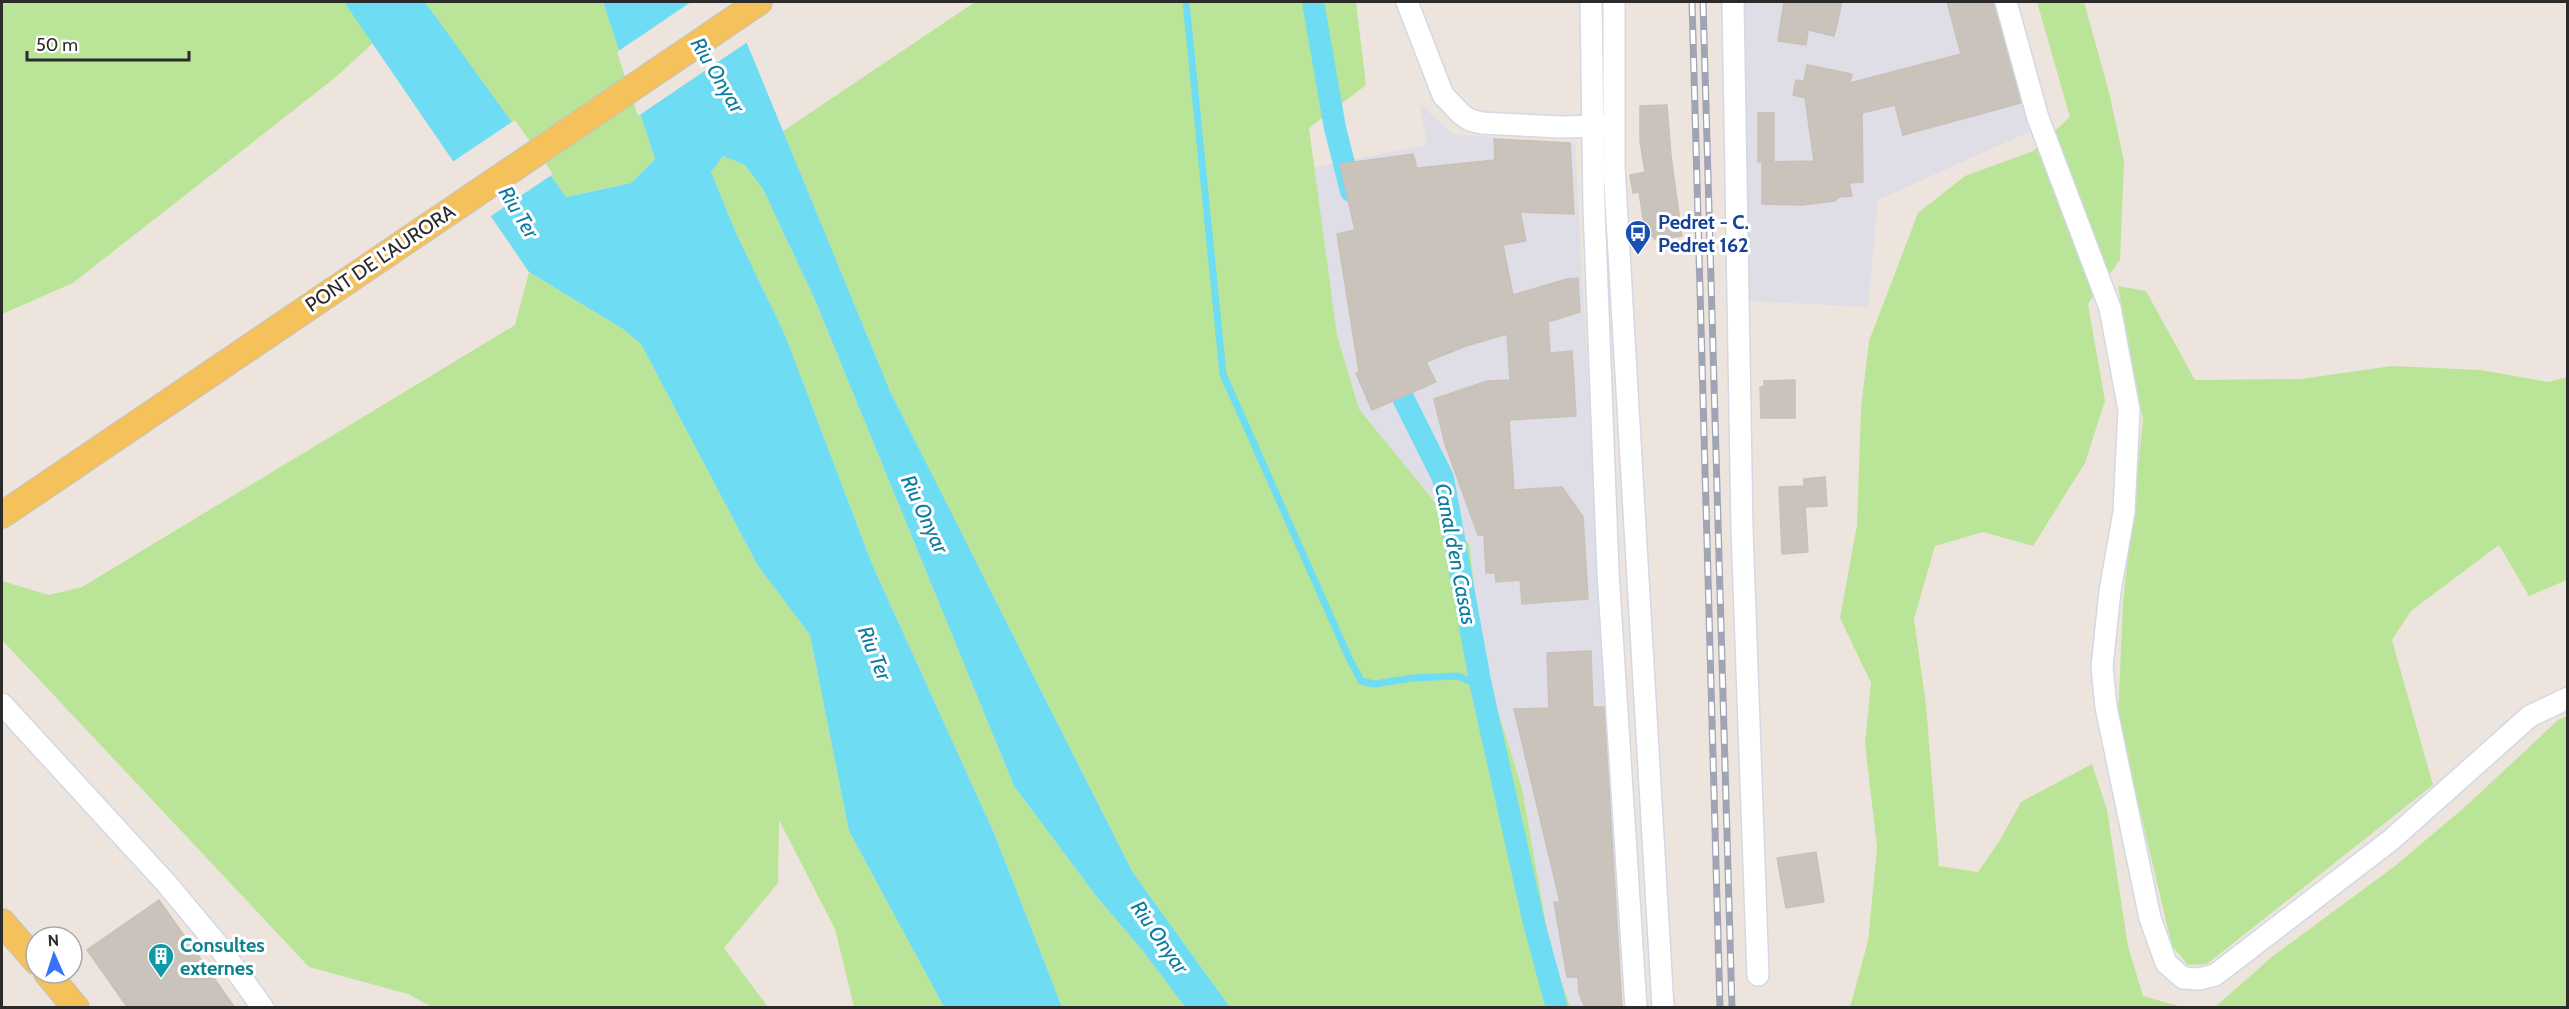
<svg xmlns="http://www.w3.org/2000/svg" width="2569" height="1009" font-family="Cabin,sans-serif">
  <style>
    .industrial { fill: #dfdee6 }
    .green { fill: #bae598 }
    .water { fill: #6edcf2 }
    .pier { fill: #ede5dd }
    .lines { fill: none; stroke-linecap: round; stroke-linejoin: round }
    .stream { stroke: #6edcf2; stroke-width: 7 }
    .canal { stroke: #6edcf2; stroke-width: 22 }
    .building { fill: #c9c3bc; stroke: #c9c1b7; stroke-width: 1.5 }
    .minor-casing { stroke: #d2d8e4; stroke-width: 24 }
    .major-casing { stroke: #c4c4c4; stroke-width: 28 }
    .minor { stroke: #fff; stroke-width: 21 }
    .major { stroke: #f4c15b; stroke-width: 26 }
    .rail-casing { stroke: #a0a5b6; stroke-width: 7 }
    .rail { stroke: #fff; stroke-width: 4.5; stroke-dasharray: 14; stroke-linecap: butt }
    .labels { text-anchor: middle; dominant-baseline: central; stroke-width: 6; stroke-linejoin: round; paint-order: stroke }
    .transit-label { font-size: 20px; font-weight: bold; fill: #164399; stroke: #fff; text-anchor: start }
    .street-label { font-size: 20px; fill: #2b2b2b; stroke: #fff }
    .culture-label { font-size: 20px; font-weight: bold; fill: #0d838f; stroke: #fff; text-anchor: start }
    .water-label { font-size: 21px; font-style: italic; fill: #0a7ca0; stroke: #fff }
  </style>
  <rect width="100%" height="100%" fill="#ede5dd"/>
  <g class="industrial">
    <path d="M 1744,2 L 1998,2 L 2033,130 L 1878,200 L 1868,307 L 1748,301 Z"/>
    <path d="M 1420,104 L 1453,134 L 1575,143 L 1623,1007 L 1570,1007 L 1550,947 L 1522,788 L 1485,670 L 1469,544 L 1359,409 L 1337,335 L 1314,167 L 1427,145 Z"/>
  </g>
  <g class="green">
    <path d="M 2,2 L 344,2 L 373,43 L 336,77 L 73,283 L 2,314 Z"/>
    <path d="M 425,2 L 603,2 L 655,159 L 631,183 L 565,197 Z"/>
    <path d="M 975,2 L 1356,2 L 1366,85 L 1309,128 L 1337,335 L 1359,409 L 1469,544 L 1485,670 L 1522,788 L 1550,947 L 1570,1007 L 1230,1007 L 1133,873 L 890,391 L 783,131 Z"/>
    <path d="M 2037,2 L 2084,2 L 2109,92 L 2124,161 L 2120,260 L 2088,304 L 2105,401 L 2085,463 L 2033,546 L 1983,532 L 1935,546 L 1914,619 L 1926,705 L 1939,866 L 1978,872 L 2000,840 L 2021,802 L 2092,764 L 2107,810 L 2128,946 L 2143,996 L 2182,1007 L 1850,1007 L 1868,941 L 1877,848 L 1865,743 L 1871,683 L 1840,618 L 1857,525 L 1861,408 L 1869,341 L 1918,213 L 1965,176 L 2033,151 L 2070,117 Z"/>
    <path d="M 723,156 L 745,165 L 763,189 L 815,300 L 1014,786 L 1096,896 L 1142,950 L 1185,1007 L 1062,1007 L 994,833 L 872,564 L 785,335 L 737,235 L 711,172 Z"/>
    <path d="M 529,272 L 623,329 L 641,344 L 758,566 L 810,635 L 849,831 L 944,1007 L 854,1007 L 835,929 L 779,820 L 778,883 L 724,948 L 768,1007 L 432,1007 L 408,994 L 309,967 L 2,640 L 2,581 L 49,595 L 82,587 L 515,325 Z"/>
    <path d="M 2118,286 L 2146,291 L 2195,380 L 2301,379 L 2392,366 L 2480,370 L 2549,382 L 2567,377 L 2567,580 L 2529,596 L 2499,545 L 2411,611 L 2392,640 L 2433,785 L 2207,964 L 2188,965 L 2172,946 L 2118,718 L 2123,602 L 2143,420 Z"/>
    <path d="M 2567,716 L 2567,1007 L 2215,1007 L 2273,956 L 2395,866 L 2466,806 L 2558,720 Z"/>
  </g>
  <path class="water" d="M 344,2 L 425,2 L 566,197 L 631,183 L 655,159 L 603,2 L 730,2 L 890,391 L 1133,873 L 1230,1007 L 1185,1007 L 1142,950 L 1096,896 L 1014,786 L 815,300 L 763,189 L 745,165 L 723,156 L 711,172 L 737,235 L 785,335 L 872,564 L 994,833 L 1062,1007 L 944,1007 L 849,831 L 810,635 L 758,566 L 641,344 L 623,329 L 529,272 Z"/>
  <g class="pier">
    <path d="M 691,2 L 733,2 L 749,41 L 638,116 L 617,52 Z"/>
    <path d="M 515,120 L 553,174 L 488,218 L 451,163 Z"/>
  </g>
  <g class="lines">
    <path class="stream" d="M 1186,2 L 1223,374 L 1349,658 L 1361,681 L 1374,684 L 1413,678 L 1458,676 L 1481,686"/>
    <g class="canal">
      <path d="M 1313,2 L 1335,128 L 1351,191"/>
      <path d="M 1396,368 L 1404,400 L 1443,478 L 1481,686 L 1534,923 L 1557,1008"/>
    </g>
  </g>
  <g class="building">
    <path d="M 1784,2 L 1842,2 L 1834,36 L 1808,30 L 1806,45 L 1778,41 Z"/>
    <path d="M 1947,2 L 1994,2 L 2021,103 L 1903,135 L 1895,105 L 1862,113 L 1863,182 L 1849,183 L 1852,196 L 1839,197 L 1835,201 L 1802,205 L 1762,204 L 1762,162 L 1814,161 L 1805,98 L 1793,95 L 1796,80 L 1804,81 L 1807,65 L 1852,74 L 1850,83 L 1961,54 Z"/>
    <path d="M 1667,105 L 1671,156 L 1682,236 L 1654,239 L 1653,236 L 1646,237 L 1639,192 L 1633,193 L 1630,175 L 1645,172 L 1640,141 L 1640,106 Z"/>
    <path d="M 1758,113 L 1774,113 L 1774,161 L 1758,162 Z"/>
    <path d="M 1494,139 L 1570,143 L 1574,214 L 1520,212 L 1526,241 L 1503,245 L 1513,295 L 1567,279 L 1578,278 L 1580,312 L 1548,322 L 1550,353 L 1572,351 L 1576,416 L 1509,420 L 1514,490 L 1562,487 L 1583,517 L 1588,599 L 1522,604 L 1520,580 L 1496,582 L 1495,573 L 1486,573 L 1484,535 L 1478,535 L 1445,444 L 1434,399 L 1487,381 L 1510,380 L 1507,334 L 1466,346 L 1426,362 L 1436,382 L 1372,410 L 1356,373 L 1359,372 L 1337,234 L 1355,230 L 1340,164 L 1413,154 L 1417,168 L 1495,160 Z"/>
    <path d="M 1795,380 L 1795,418 L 1761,418 L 1760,387 L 1764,387 L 1764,381 Z"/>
    <path d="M 1825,477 L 1827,506 L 1805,507 L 1808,552 L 1782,554 L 1779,487 L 1804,486 L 1804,479 Z"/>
    <path d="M 1591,651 L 1593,707 L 1604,707 L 1622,1008 L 1585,1008 L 1579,993 L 1578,977 L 1567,977 L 1554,902 L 1560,902 L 1514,709 L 1549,708 L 1547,653 Z"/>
    <path d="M 1816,852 L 1824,902 L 1786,908 L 1777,858 Z"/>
    <path d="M 159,900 L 235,1008 L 128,1008 L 87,950 Z"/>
  </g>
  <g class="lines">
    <g class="minor-casing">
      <g id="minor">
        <path d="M 1407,2 L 1443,95 L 1461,114 L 1470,120 L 1482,123 L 1560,127 L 1605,126"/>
        <path d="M 1591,2 L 1594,207 L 1608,572 L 1636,1008"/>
        <path d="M 1614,2 L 1614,167 L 1663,1008"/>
        <path d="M 1733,2 L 1742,529 L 1758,975"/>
        <path d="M 2006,2 L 2038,118 L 2110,308 L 2129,410 L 2124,512 L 2110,591 L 2102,667 L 2106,707 L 2150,918 L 2166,963 L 2183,978 L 2199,979 L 2215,975 L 2391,840 L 2530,716 L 2568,698"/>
        <path d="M 2,704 L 166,883 L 217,944 L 263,1008"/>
      </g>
    </g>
    <g class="major-casing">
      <g id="major">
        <path d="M 2,515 L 759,2"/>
        <path d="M 2,922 L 36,961"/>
        <path d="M 47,973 L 76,1008"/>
      </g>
    </g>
    <use href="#minor" class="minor"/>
    <use href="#major" class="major"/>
    <g class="rail-casing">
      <g id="rail">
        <path d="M 1692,2 L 1720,1008"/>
        <path d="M 1703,2 L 1732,1008"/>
      </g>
    </g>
    <use href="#rail" class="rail"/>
  </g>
  <defs>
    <g id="bus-pin" transform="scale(1.35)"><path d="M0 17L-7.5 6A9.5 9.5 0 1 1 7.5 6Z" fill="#1a4fb4" stroke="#fff"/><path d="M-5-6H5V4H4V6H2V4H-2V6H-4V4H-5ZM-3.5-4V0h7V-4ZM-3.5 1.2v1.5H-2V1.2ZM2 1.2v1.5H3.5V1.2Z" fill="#fff"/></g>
    <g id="building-pin" transform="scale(1.35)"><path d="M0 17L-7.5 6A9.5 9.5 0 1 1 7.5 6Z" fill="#0f9aa8" stroke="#fff"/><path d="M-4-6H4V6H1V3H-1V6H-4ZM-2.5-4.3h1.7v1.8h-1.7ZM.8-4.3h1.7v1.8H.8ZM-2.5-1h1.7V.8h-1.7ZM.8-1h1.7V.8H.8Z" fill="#fff"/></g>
  </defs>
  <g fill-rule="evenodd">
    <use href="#bus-pin" x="1638" y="233"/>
    <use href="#building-pin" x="161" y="956"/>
  </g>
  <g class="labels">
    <g class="transit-label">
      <text x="1658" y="222">Pedret - C.<tspan x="1658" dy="23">Pedret 162</tspan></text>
    </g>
    <g class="street-label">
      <text transform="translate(380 258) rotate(-34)">PONT DE L'AURORA</text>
    </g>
    <g class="culture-label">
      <text x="180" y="945">Consultes<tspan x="180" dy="23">externes</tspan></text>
    </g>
    <g class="water-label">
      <text transform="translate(718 75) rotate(59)">Riu Onyar</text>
      <text transform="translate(519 212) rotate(59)">Riu Ter</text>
      <text transform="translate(925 514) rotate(65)">Riu Onyar</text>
      <text transform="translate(1456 554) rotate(79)">Canal d'en Casas</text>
      <text transform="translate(875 653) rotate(68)">Riu Ter</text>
      <text transform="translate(1160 937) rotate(55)">Riu Onyar</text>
    </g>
  </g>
  <rect width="2569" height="1009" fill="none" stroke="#2b2b2b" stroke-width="6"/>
  <g transform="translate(54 955) rotate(357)"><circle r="28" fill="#ffffff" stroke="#aaaaaa" stroke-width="1.5"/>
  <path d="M0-4.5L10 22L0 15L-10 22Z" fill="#3972fe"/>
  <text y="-9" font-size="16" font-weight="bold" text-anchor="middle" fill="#2b2b2b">N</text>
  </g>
  <path d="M27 51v9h162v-9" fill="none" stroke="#2b2b2b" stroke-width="3"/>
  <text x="36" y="51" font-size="18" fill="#2b2b2b" stroke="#ffffff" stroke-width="4.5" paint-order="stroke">50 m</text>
</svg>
